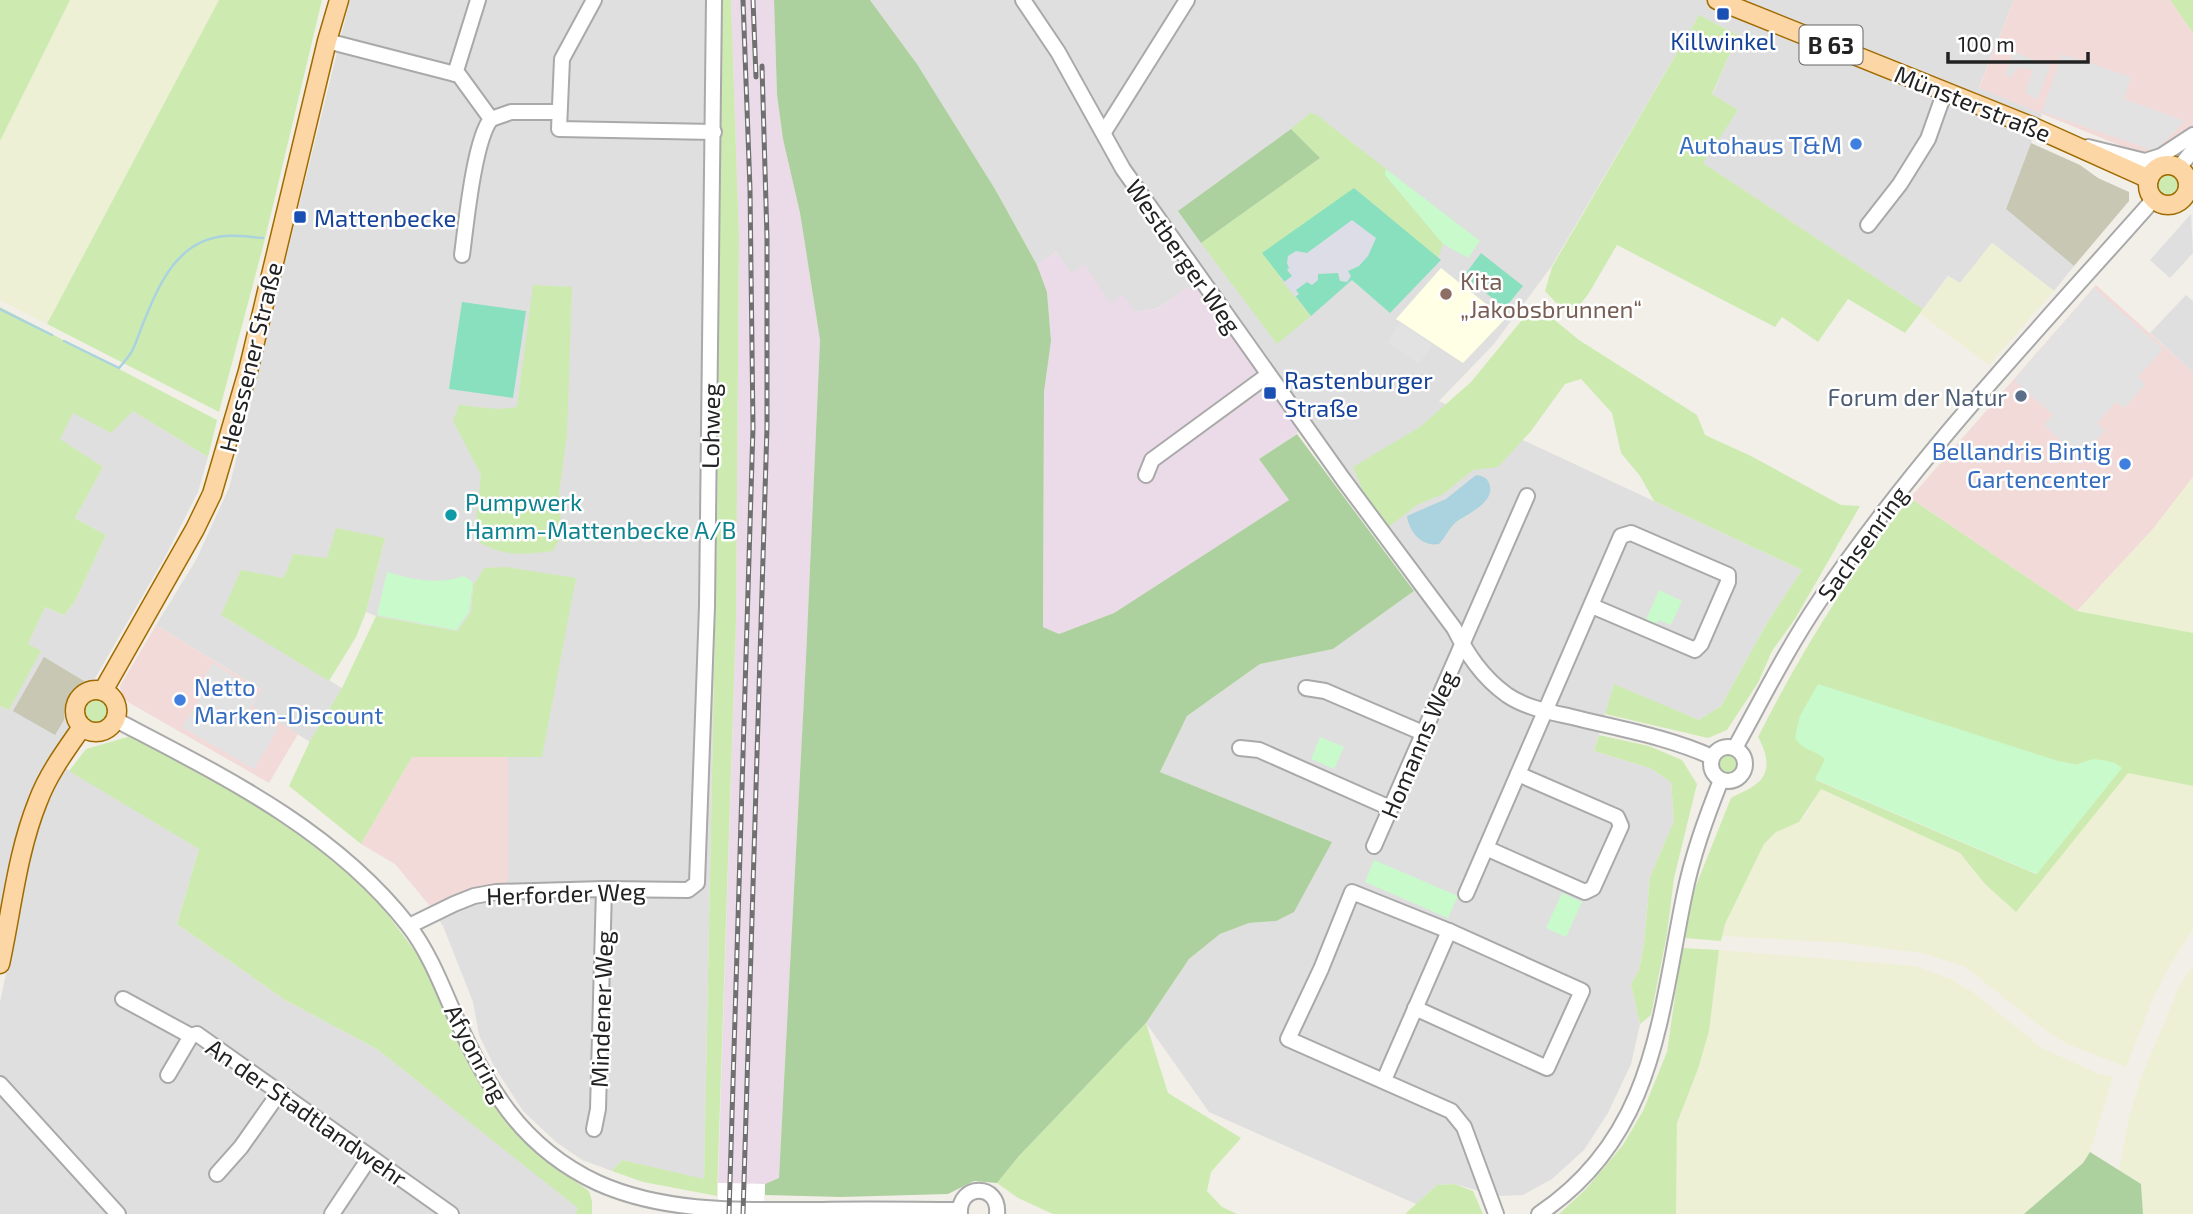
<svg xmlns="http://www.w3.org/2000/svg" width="2193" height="1214" font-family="'Exo 2',sans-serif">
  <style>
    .residential { fill: #e0dfdf }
    .commercial { fill: #f2dad9 }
    .industrial { fill: #ebdbe8 }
    .education { fill: #ffffe5 }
    .construction { fill: #c7c7b4 }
    .farmland { fill: #eef0d5 }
    .grass { fill: #cdebb0; fill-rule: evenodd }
    .forest { fill: #add19e }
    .park { fill: #c8facc }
    .pitch { fill: #88e0be }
    .parking { fill: #e2e2e2 }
    .plaza { fill: #dddde8 }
    .water { fill: #aad3df }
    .pier { fill: #fff }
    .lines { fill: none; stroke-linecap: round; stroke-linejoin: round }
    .stream { stroke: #aad3df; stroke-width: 2.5 }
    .minor-casing { stroke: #a9a9a9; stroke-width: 18 }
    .major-casing { stroke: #a06b00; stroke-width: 21 }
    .minor { stroke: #fff; stroke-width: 14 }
    .major { stroke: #fcd6a4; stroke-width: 18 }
    .rail-casing { stroke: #707070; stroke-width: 5 }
    .rail { stroke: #fff; stroke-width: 2.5; stroke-dasharray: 8; stroke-linecap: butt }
    .transit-dot { fill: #1a4fb4; stroke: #fff; stroke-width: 2.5 }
    .shop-dot { fill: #3f7fe0; stroke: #fff; stroke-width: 2.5 }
    .education-dot { fill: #8d6e63; stroke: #fff; stroke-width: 2.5 }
    .service-dot { fill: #5c6f8a; stroke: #fff; stroke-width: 2.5 }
    .culture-dot { fill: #0f9aa8; stroke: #fff; stroke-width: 2.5 }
    .labels { text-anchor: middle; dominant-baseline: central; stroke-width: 5; stroke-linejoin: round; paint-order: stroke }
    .shield { fill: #fff; stroke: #646464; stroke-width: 2 }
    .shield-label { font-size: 23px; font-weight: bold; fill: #222 }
    .transit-label { font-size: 24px; fill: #164399; stroke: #fff; text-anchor: start }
    .street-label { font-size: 24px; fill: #222; stroke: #fff }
    .shop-label { font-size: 24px; fill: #366cbe; stroke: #fff; text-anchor: end }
    .education-label { font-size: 24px; fill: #785e54; stroke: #fff; text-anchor: start }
    .service-label { font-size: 24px; fill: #4e5e75; stroke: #fff; text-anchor: end }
    .culture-label { font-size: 24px; fill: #0d838f; stroke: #fff; text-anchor: start }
  </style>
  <rect width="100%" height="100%" fill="#f2efe9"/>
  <g class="residential">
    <path d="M 350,0 L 720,0 L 718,470 L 704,1180 L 622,1160 L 612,1171 L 582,1160 L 556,1142 L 523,1111 L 495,1068 L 479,1035 L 473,1002 L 443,926 L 430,906 L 458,893 L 508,886 L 508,757 L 542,756 L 473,586 L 471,612 L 457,631 L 376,616 L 366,612 L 385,538 L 327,558 L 284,578 L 221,615 L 342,688 L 310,742 L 252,706 L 261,689 L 156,625 L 196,560 L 229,488 Z"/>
    <path d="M 870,0 L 2014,0 L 1979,87 L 2042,114 L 2006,209 L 2074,266 L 2054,291 L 1992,243 L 1960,283 L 1948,276 L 1923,309 L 1702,163 L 1738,110 L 1712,95 L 1738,35 L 1699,15 L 1551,267 L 1494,344 L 1439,401 L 1802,570 L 1767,623 L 1721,706 L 1699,720 L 1614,685 L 1594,751 L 1650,768 L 1671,782 L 1674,821 L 1650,877 L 1644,943 L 1639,970 L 1631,984 L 1640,1024 L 1631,1064 L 1608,1113 L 1584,1150 L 1552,1179 L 1523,1195 L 1498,1196 L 1454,1184 L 1437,1185 L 1416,1204 L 1209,1112 L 1146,1023 L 1189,959 L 1220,934 L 1249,923 L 1276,921 L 1332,842 L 1160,772 L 1187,716 L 1260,664 L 1333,649 L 1414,591 L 1343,479 L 1312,423 L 1208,275 L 1156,309 L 1135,312 L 1110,303 L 1071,273 L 1056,252 L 1037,265 L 995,189 L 917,64 Z"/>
    <path d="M 2191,214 L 2193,253 L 2170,278 L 2150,260 Z"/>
    <path d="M 2186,295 L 2193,301 L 2193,372 L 2150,333 Z"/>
    <path d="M 133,411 L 208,457 L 198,492 L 165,557 L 94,680 L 76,694 L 72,703 L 69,730 L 48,764 L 20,827 L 0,908 L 0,706 L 9,710 L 40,651 L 27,645 L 45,607 L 64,615 L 74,603 L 106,535 L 75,518 L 103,467 L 59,439 L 73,412 Z"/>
    <path d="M 65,768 L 199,849 L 177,924 L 285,1000 L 377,1049 L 579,1208 L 575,1214 L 0,1214 L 0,1002 L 36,834 L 54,788 Z"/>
  </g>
  <g class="commercial">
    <path d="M 2014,0 L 2170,0 L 2193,33 L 2193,166 L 2179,155 L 2153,159 L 1979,88 Z"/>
    <path d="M 2096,285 L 2193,372 L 2193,477 L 2153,529 L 2077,611 L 1910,498 Z"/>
    <path d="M 156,625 L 262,690 L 252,706 L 298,734 L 269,783 L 128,702 L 121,694 L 120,686 Z"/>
    <path d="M 412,757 L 508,757 L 508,886 L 458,893 L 430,906 L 395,864 L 361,844 Z"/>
  </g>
  <g class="industrial">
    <path d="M 731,0 L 774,0 L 777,95 L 783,138 L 800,213 L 820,340 L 806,658 L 779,1178 L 765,1184 L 718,1183 L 736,621 L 739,238 Z"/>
    <path d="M 1056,252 L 1071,273 L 1085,265 L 1110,303 L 1123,295 L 1135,312 L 1157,309 L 1207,274 L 1312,423 L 1259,459 L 1289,500 L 1114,613 L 1059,634 L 1043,627 L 1044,392 L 1051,341 L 1047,292 L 1037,265 Z"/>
  </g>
  <path class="education" d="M 1441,268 L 1505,319 L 1463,363 L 1396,319 Z"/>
  <g class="construction">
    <path d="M 2031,143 L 2080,165 L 2098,178 L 2129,192 L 2129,201 L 2074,266 L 2006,209 Z"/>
    <path d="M 44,657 L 84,681 L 71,692 L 65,708 L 64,720 L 55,735 L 13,711 Z"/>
  </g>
  <g class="farmland">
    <path d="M 70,0 L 219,0 L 47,324 L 0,300 L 0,141 Z"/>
    <path d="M 1992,243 L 2054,291 L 1989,365 L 1920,314 L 1948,276 L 1960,283 Z"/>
    <path d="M 2193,477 L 2193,633 L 2077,611 L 2153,529 Z"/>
    <path d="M 2128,772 L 2193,786 L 2193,930 L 2172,962 L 2152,1001 L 2126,1067 L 2067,1044 L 2049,1033 L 1965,967 L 1950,962 L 1921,953 L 1844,943 L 1722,936 L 1725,924 L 1764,844 L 1776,832 L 1799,822 L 1807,813 L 1820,789 L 1961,853 L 1985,884 L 2016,912 Z"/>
    <path d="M 1719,950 L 1916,966 L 1953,980 L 1974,993 L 2042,1048 L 2099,1074 L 2113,1077 L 2090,1152 L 2083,1163 L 2024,1214 L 1676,1214 L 1677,1123 L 1698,1069 L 1709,1031 Z"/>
    <path d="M 2193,966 L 2193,1214 L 2143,1214 L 2141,1184 L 2119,1170 L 2129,1117 L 2142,1075 L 2180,985 Z"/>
  </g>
  <g class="grass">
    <path d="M 0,0 L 70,0 L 0,141 Z"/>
    <path d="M 219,0 L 322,0 L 264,243 L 219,412 L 47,324 Z"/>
    <path d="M 720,0 L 731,0 L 739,238 L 736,621 L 717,1196 L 643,1182 L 612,1171 L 622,1160 L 704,1179 L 718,470 Z"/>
    <path d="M 2170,0 L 2193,0 L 2193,33 Z"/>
    <path d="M 1699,15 L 1738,35 L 1712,94 L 1738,110 L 1703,163 L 1923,309 L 1905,333 L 1848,299 L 1818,342 L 1782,317 L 1775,327 L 1617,245 L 1589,293 L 1570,318 L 1545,291 L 1552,267 Z"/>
    <path d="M 1310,113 L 1317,115 L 1386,169 L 1385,175 L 1443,244 L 1438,258 L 1373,204 L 1279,277 L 1311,316 L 1277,344 L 1201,243 L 1320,158 L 1291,129 Z"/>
    <circle cx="2167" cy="185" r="11"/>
    <path d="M 533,285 L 572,287 L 567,435 L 559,494 L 562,534 L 553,551 C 521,555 502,557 474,539 L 481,475 L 453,421 L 459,405 L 498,409 L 517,407 Z"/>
    <path d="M 1535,304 L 1579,340 L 1697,415 L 1705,435 L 1751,456 L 1841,505 L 1860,506 L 1795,619 L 1772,651 L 1758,683 L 1727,730 L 1708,738 L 1605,714 L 1614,684 L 1699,720 L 1721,706 L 1767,623 L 1802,570 L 1654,501 L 1640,476 L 1621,453 L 1612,413 L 1581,379 L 1565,384 L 1531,431 L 1498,467 L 1473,470 L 1443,494 L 1417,505 L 1388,527 L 1364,494 L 1353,467 L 1420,427 L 1471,382 Z"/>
    <path d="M 0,307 L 217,420 L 208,457 L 133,411 L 111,433 L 73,413 L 60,439 L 103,467 L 75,518 L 106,535 L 74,603 L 64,615 L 45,607 L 28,644 L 41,651 L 9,710 L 0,706 Z"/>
    <path d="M 1910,498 L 2077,611 L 2193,633 L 2193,786 L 2128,773 L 2016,912 L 1985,884 L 1960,853 L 1821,789 L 1799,822 L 1776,832 L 1764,844 L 1725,924 L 1721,941 L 1685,938 L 1689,903 L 1731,798 C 1739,793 1749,790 1756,784 C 1773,772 1766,751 1758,737 C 1801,652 1850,572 1910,498 ZM 1818,753 L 2058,761 L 2076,765 L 2087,761 L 2036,874 L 1816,780 L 1825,759 Z"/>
    <path d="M 336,528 L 385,538 L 366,612 L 356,637 L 329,681 L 221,615 L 241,570 L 284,578 L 293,554 L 327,558 Z"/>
    <path d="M 507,567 L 576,578 L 542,757 L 412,757 L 361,844 L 289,786 L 310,741 L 342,688 L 376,616 L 457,631 L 471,612 L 473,586 L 484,568 Z"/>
    <circle cx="97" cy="712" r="12"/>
    <path d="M 1599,735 L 1649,746 L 1682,760 L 1697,784 L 1674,878 L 1667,934 L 1651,1015 L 1640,1024 L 1631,984 L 1639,970 L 1644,943 L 1650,877 L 1674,821 L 1671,782 L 1650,768 L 1594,751 Z"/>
    <path d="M 131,736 L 282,819 L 322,845 L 374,896 L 423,962 L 467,1057 L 483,1087 L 500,1112 L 538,1154 L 589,1191 L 592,1201 L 592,1214 L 575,1214 L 578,1208 L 377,1049 L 285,1000 L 177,924 L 199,849 L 69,771 L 86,749 Z"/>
    <circle cx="1728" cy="764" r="11"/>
    <path d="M 1682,948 L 1719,950 L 1709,1031 L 1698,1069 L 1677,1123 L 1676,1214 L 1559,1214 L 1586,1189 L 1623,1145 L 1643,1111 L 1667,1052 Z"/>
    <path d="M 1146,1023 L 1168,1093 L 1241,1138 L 1211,1172 L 1207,1191 L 1222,1207 L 1237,1214 L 1053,1214 L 1018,1198 L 997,1183 L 1019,1156 Z"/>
    <path d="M 1454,1184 L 1473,1191 L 1483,1214 L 1405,1214 L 1437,1185 Z"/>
  </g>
  <g class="forest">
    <path d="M 774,0 L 870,0 L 917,64 L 995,189 L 1037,265 L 1047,292 L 1051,341 L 1044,392 L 1043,627 L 1059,634 L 1114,613 L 1289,500 L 1259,459 L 1297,434 L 1414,591 L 1333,649 L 1260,664 L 1187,716 L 1160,772 L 1332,842 L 1294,912 L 1276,921 L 1249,923 L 1220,934 L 1189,959 L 1146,1023 L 1019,1156 L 997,1183 L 974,1181 L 948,1194 L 841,1197 L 765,1195 L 765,1184 L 779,1178 L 806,658 L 820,340 L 800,213 L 783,139 L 777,95 Z"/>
    <path d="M 1291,129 L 1320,158 L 1201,243 L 1178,211 Z"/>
    <path d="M 2090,1152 L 2141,1184 L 2143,1214 L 2024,1214 L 2083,1163 Z"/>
  </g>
  <g class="park">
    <path d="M 1386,169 L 1480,241 L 1468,258 L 1443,244 L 1385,175 Z"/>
    <path d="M 387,572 C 414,580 437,585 464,576 L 473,582 L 469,612 L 456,630 L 377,615 Z"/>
    <path d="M 1659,590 L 1682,601 L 1671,625 L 1658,620 L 1655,627 L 1645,622 Z"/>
    <path d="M 1818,684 L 2058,761 L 2076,765 L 2093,759 L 2103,760 L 2115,763 L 2122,768 L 2037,874 L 1815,779 L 1825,759 C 1814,749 1804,752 1795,738 L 1800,716 Z"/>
    <path d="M 1320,737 L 1344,747 L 1334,769 L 1311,759 Z"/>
    <path d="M 1374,860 L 1458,896 L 1448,918 L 1365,882 Z"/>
    <path d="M 1562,893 L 1582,902 L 1566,937 L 1546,928 Z"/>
  </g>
  <g class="pitch">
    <path d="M 1354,188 L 1441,260 L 1390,313 L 1352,280 L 1311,316 L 1262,253 Z"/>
    <path d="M 1481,253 L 1523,286 L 1505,308 L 1464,276 Z"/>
    <path d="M 462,302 L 526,311 L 513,398 L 449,389 Z"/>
  </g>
  <g class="parking">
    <path d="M 2014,52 L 2050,66 L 2037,100 L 2025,92 L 2033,70 L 2019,67 L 2011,77 L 2005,74 Z"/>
    <path d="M 2062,54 L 2131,77 L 2124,99 L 2185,121 L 2155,151 L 2042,112 Z"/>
    <path d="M 2094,288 L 2163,349 L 2138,377 L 2145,385 L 2124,408 L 2116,402 L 2097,423 L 2105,431 L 2080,458 L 2044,425 L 2053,415 L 2014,380 Z"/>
    <path d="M 1400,323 L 1432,345 L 1419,364 L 1387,342 Z"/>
    <path d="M 213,663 L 259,692 L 249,710 L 278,729 L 254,769 L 182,727 L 203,693 L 197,688 Z"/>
  </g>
  <path class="plaza" d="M 1352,220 L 1376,238 L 1368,256 L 1359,266 L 1348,271 L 1351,276 L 1347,282 L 1340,281 L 1338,273 L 1318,274 L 1318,280 L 1312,285 L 1307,282 L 1296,290 L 1299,294 L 1295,297 L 1284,282 L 1292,276 L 1287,270 L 1289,268 L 1287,263 L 1288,256 L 1296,251 L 1307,253 Z"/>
  <path class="water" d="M 1476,475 C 1483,476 1486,477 1489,483 C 1497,502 1467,514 1456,522 C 1449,528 1445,538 1439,544 C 1422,547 1409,532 1407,516 L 1446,499 Z"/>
  <path class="pier" d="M 718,1183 L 765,1184 L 763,1214 L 718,1214 Z"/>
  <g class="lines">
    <g class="stream">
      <path d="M 0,309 L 52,335"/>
      <path d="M 64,341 L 119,368 C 135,350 134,347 142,326 C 158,287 176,240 225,236 C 237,235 251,237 263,238"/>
    </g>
    <g class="minor-casing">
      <g id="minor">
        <path d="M 594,0 L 562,59 L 559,129 L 714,132"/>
        <path d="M 1023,0 L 1058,52 L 1123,169 L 1343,479 L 1454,628 C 1467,654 1482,677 1507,695 C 1526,708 1550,712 1572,717 C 1620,729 1668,737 1712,757"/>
        <path d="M 327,41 L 459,75 L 491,119 C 474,140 466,225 462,255"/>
        <path d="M 455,74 L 478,0"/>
        <path d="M 491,119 L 511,112 L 559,112"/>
        <path d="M 1104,132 L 1187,0"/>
        <path d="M 2088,147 L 2145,161 L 2161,156 L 2193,135"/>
        <path d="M 2178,169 L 2193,150"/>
        <path d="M 1868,225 L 1900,184 L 1928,139 L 1945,91"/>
        <path d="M 1146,475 L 1152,460 L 1268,375"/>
        <path d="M 1306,688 L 1325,691 L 1423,733"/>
        <path d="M 116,720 C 221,775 333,829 408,925 C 427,949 440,981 452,1009 C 486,1085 519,1146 598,1183 C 667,1214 747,1210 822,1210 C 868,1209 914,1210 959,1210"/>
        <circle cx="1728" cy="764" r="17"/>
        <path d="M 1240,748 L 1259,750 L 1390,808"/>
        <path d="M 1735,748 C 1762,699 1788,647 1820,600 C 1918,455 2038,330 2154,199"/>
        <path d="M 1374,846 L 1527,496"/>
        <path d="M 1486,848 L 1585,892 L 1593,888 L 1621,826 L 1617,817 L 1518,774"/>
        <path d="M 1466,894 L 1621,536 L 1631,533 L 1728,575 L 1728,582 L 1701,644 L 1695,650 L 1592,606"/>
        <path d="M 409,926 L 454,904 L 474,896 L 496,892 L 604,889 L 688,890 L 697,883 L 707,606 L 714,0"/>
        <path d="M 123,999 L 191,1036 L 197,1034 L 451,1214"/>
        <path d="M 1415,1008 L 1547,1068 L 1582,991 L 1449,931 L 1352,892 L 1321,969 L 1288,1039 L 1451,1111 L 1464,1127 L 1496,1214"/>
        <path d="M 168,1075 L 191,1036"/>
        <path d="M 1384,1080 L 1449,931"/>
        <path d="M 0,1084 L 118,1214"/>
        <path d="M 594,1129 L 598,1109 L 604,889"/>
        <path d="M 217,1174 L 241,1147 L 279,1093"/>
        <path d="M 332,1214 L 370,1157"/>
        <path d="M 960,1214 C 958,1183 1000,1183 997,1214"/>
        <path d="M 1539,1214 C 1654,1137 1659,1020 1684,897 C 1692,856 1706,818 1721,780"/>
      </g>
    </g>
    <g class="major-casing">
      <g id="major">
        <path d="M 1717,0 L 2031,126 L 2149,179"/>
        <circle cx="2168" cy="185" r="20"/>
        <circle cx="96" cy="711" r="21"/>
        <path d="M 103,691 L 195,529 L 212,494 L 248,371 L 327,41 L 339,0"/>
        <path d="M 0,964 C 12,909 17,853 38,801 C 48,774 66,750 82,727"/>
      </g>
    </g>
    <use href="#minor" class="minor"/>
    <use href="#major" class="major"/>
    <g class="rail-casing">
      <g id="rail">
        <path d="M 753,0 L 756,77"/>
        <path d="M 729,1214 L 753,427 L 750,189 L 743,0"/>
        <path d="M 743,1214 L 767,427 L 767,238 L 762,66"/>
      </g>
    </g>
    <use href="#rail" class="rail"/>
  </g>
  <g class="transit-dot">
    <rect x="1716" y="7" width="14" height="14" rx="3.5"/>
    <rect x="293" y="210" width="14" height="14" rx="3.5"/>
    <rect x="1263" y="386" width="14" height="14" rx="3.5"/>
  </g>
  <g class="shop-dot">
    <circle cx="1856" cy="144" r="7"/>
    <circle cx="2125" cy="464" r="7"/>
    <circle cx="180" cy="700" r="7"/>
  </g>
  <circle class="education-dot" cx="1446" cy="294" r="7"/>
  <circle class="service-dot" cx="2021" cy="396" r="7"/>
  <circle class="culture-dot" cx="451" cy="515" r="7"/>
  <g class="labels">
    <rect class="shield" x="1799.5" y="25.5" width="63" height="39" rx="5"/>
    <g class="shield-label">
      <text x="1831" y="45">B 63</text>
    </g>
    <g class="transit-label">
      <text x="1723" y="40" text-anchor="middle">Killwinkel</text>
      <text x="314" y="217">Mattenbecke</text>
      <text x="1284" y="379">Rastenburger<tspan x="1284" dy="28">Straße</tspan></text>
    </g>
    <g class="street-label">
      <text transform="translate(1973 103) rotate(22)">Münsterstraße</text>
      <text transform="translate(1184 256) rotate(55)">Westberger Weg</text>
      <text transform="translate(250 357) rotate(-76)">Heessener Straße</text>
      <text transform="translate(710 426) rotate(-89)">Lohweg</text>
      <text transform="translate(1862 543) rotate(-54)">Sachsenring</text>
      <text transform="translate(1418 744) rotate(-67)">Homanns Weg</text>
      <text transform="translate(566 893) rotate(-2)">Herforder Weg</text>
      <text transform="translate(601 1009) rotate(-88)">Mindener Weg</text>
      <text transform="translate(477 1053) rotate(62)">Afyonring</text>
      <text transform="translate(307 1112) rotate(35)">An der Stadtlandwehr</text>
    </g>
    <g class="shop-label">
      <text x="1842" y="144">Autohaus T&amp;M</text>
      <text x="2111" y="450">Bellandris Bintig<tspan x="2111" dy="28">Gartencenter</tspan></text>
      <text x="194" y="686" text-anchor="start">Netto<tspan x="194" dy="28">Marken-Discount</tspan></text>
    </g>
    <g class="education-label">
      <text x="1460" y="280">Kita<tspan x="1460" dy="28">„Jakobsbrunnen“</tspan></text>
    </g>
    <g class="service-label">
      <text x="2007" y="396">Forum der Natur</text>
    </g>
    <g class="culture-label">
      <text x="465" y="501">Pumpwerk<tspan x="465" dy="28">Hamm-Mattenbecke A/B</tspan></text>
    </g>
  </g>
  <path d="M1948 52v10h140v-10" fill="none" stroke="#222222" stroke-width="3.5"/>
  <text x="1958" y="52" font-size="21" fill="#222222" stroke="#ffffff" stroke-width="5" paint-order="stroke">100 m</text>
</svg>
